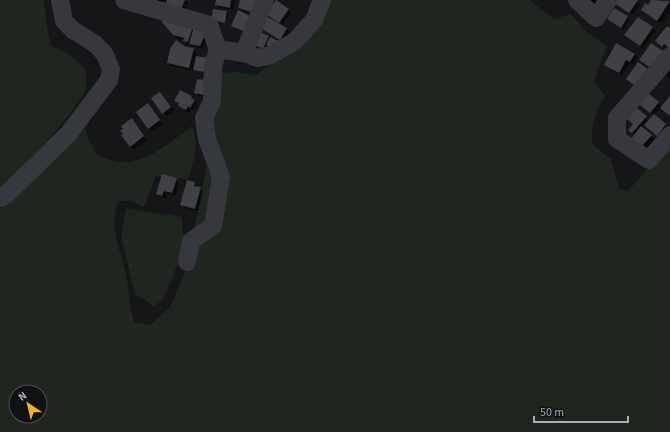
<svg xmlns="http://www.w3.org/2000/svg" width="670" height="432" font-family="'Source Sans 3',sans-serif">
  <style>
    .green { fill: #1e261f; fill-rule: evenodd }
    .shadow { fill: #0007 }
    .building { fill: #404145 }
    .lines { fill: none; stroke-linecap: round; stroke-linejoin: round }
    .minor { stroke: #37383d; stroke-width: 18 }
  </style>
  <rect width="100%" height="100%" fill="#161618"/>
  <g class="green">
    <path d="M 0,0 L 44,0 L 46,21 L 51,46 L 68,53 L 86,70 L 86,90 L 70,114 L 17,177 L 0,192 Z"/>
    <path d="M 324,0 L 529,0 L 554,19 L 571,14 L 588,33 L 607,46 L 594,81 L 605,96 C 595,112 591,125 592,144 L 611,159 L 619,189 L 628,191 L 670,143 L 670,432 L 0,432 L 0,209 L 36,177 L 84,123 L 88,140 L 97,155 C 103,157 109,160 115,161 C 143,167 170,142 192,126 C 199,143 194,163 188,179 L 156,176 L 144,207 L 132,201 L 118,201 C 109,228 119,245 125,270 C 129,287 129,304 134,322 L 150,325 L 170,307 L 186,270 L 207,164 L 202,142 L 220,73 L 236,72 L 256,75 L 296,43 ZM 16,392 L 40,392 L 40,416 L 16,416 Z"/>
    <path d="M 126,208 L 182,217 L 184,249 L 163,300 L 154,306 L 135,294 L 121,235 Z"/>
  </g>
  <g class="shadow">
    <path d="M 145,0 L 164,0 L 160,7 Z"/>
    <path d="M 168,0 L 185,0 L 188,3 L 184,13 Z"/>
    <path d="M 217,0 L 235,0 L 233,10 L 220,8 L 216,5 Z"/>
    <path d="M 241,0 L 257,15 L 242,11 L 239,8 Z"/>
    <path d="M 587,0 L 601,0 L 596,9 Z"/>
    <path d="M 618,0 L 635,0 L 640,4 L 633,15 L 616,3 Z"/>
    <path d="M 653,0 L 666,0 L 670,3 L 670,11 L 661,24 L 642,10 L 648,6 Z"/>
    <path d="M 288,9 L 291,13 L 283,25 L 271,17 Z"/>
    <path d="M 227,12 L 228,14 L 226,23 L 213,21 Z"/>
    <path d="M 627,17 L 630,20 L 624,30 L 608,19 Z"/>
    <path d="M 638,18 L 656,31 L 643,49 L 626,35 Z"/>
    <path d="M 165,19 L 210,34 L 203,49 L 187,44 L 184,40 L 177,38 Z"/>
    <path d="M 255,21 L 249,35 L 232,26 Z"/>
    <path d="M 260,27 L 286,29 L 289,32 L 284,42 Z"/>
    <path d="M 670,29 L 668,47 L 666,49 L 659,44 Z"/>
    <path d="M 268,37 L 270,39 L 264,50 L 254,45 Z"/>
    <path d="M 186,48 L 193,49 L 196,53 L 196,57 L 207,59 L 206,73 L 193,69 L 193,71 L 171,66 L 168,63 L 171,49 Z"/>
    <path d="M 635,55 L 638,58 L 634,65 L 630,63 L 622,76 L 605,65 Z"/>
    <path d="M 670,69 L 670,79 L 665,74 Z"/>
    <path d="M 213,84 L 207,97 L 199,96 L 195,92 Z"/>
    <path d="M 180,91 L 195,100 L 197,104 L 194,110 L 191,109 L 189,113 L 179,106 L 184,105 L 175,100 Z"/>
    <path d="M 648,95 L 662,107 L 670,98 L 670,116 L 661,107 L 654,115 L 668,128 L 661,139 L 646,125 L 642,129 L 655,139 L 644,151 L 635,135 L 629,130 L 646,117 L 649,121 L 654,115 L 644,107 Z"/>
    <path d="M 163,96 L 174,111 L 166,116 L 163,113 Z"/>
    <path d="M 148,104 L 163,124 L 152,131 L 149,128 Z"/>
    <path d="M 135,123 L 147,140 L 134,150 L 130,146 Z"/>
    <path d="M 176,179 L 179,183 L 176,196 L 167,193 L 166,199 L 157,194 Z"/>
    <path d="M 194,183 L 203,192 L 198,211 L 185,208 L 182,205 Z"/>
  </g>
  <g class="building">
    <path d="M 167,0 L 185,0 L 181,10 L 165,6 Z"/>
    <path d="M 216,0 L 231,0 L 230,8 L 215,5 Z"/>
    <path d="M 240,0 L 258,0 L 254,13 L 238,8 Z"/>
    <path d="M 276,0 L 289,9 L 279,23 L 266,14 Z"/>
    <path d="M 616,0 L 638,0 L 629,13 L 614,3 Z"/>
    <path d="M 651,0 L 670,1 L 657,21 L 641,10 L 645,3 L 648,5 Z"/>
    <path d="M 614,8 L 628,16 L 621,28 L 607,19 Z"/>
    <path d="M 213,9 L 227,11 L 225,23 L 211,20 Z"/>
    <path d="M 238,10 L 252,17 L 245,32 L 231,26 Z"/>
    <path d="M 266,16 L 287,28 L 280,40 L 259,27 Z"/>
    <path d="M 638,17 L 653,27 L 640,46 L 624,35 Z"/>
    <path d="M 164,18 L 193,26 L 188,42 L 183,41 L 184,38 L 173,35 L 162,22 Z"/>
    <path d="M 667,26 L 670,28 L 670,49 L 664,44 L 662,47 L 655,41 Z"/>
    <path d="M 194,27 L 207,30 L 200,46 L 189,44 Z"/>
    <path d="M 258,31 L 269,36 L 263,49 L 252,44 Z"/>
    <path d="M 270,37 L 280,42 L 271,47 L 266,45 Z"/>
    <path d="M 176,40 L 186,47 L 194,48 L 189,68 L 167,63 L 170,49 Z"/>
    <path d="M 616,43 L 635,54 L 630,62 L 626,60 L 619,73 L 604,65 Z"/>
    <path d="M 651,43 L 666,53 L 654,70 L 639,60 Z"/>
    <path d="M 196,56 L 208,58 L 205,72 L 193,70 Z"/>
    <path d="M 638,62 L 649,70 L 637,87 L 626,79 Z"/>
    <path d="M 203,78 L 210,80 L 204,95 L 194,93 L 197,79 L 203,80 Z"/>
    <path d="M 180,90 L 192,96 L 191,98 L 195,100 L 190,108 L 188,106 L 186,110 L 178,106 L 179,103 L 174,101 Z"/>
    <path d="M 160,92 L 171,107 L 162,114 L 151,98 Z"/>
    <path d="M 648,93 L 659,102 L 650,113 L 639,104 Z"/>
    <path d="M 670,96 L 670,116 L 660,108 Z"/>
    <path d="M 148,103 L 160,120 L 148,129 L 136,112 Z"/>
    <path d="M 635,107 L 647,116 L 632,133 L 628,130 L 633,124 L 625,118 Z"/>
    <path d="M 654,114 L 666,124 L 657,136 L 644,125 Z"/>
    <path d="M 132,118 L 144,136 L 130,147 L 121,135 L 123,134 L 120,130 L 123,129 L 121,126 Z"/>
    <path d="M 641,126 L 652,135 L 640,148 L 630,140 Z"/>
    <path d="M 162,174 L 177,178 L 172,193 L 164,191 L 162,196 L 156,194 Z"/>
    <path d="M 187,180 L 195,182 L 194,186 L 201,187 L 195,209 L 180,205 Z"/>
  </g>
  <g class="lines">
    <g class="minor">
      <path d="M 124,0 L 209,25 L 218,49 L 244,53 L 258,58 L 271,55 L 295,41 L 314,20 L 322,0"/>
      <path d="M 577,0 L 596,18 L 608,0"/>
      <path d="M 244,53 L 265,0"/>
      <path d="M 670,56 L 617,118 L 617,139 L 649,160 L 670,135"/>
      <path d="M 0,198 L 8,193 L 69,133 L 109,80 L 111,69 L 104,53 L 95,44 L 73,30 L 64,21 L 60,0"/>
      <path d="M 187,262 L 191,241 L 213,226 L 221,177 L 207,139 L 204,118 L 212,102 L 213,67 L 218,49"/>
    </g>
  </g>
  <g transform="translate(28 404) rotate(325)"><circle r="19" fill="#111113" stroke="#4d4f55"/>
  <path d="M0-3L7 15L0 10L-7 15Z" fill="#f2b134"/>
  <text y="-6" font-size="11" font-weight="bold" text-anchor="middle" fill="#a8adb8">N</text>
  </g>
  <path d="M534 416v6h94v-6" fill="none" stroke="#a8adb8" stroke-width="2"/>
  <text x="540" y="416" font-size="12" fill="#a8adb8" stroke="#111113" stroke-width="3" paint-order="stroke">50 m</text>
</svg>
